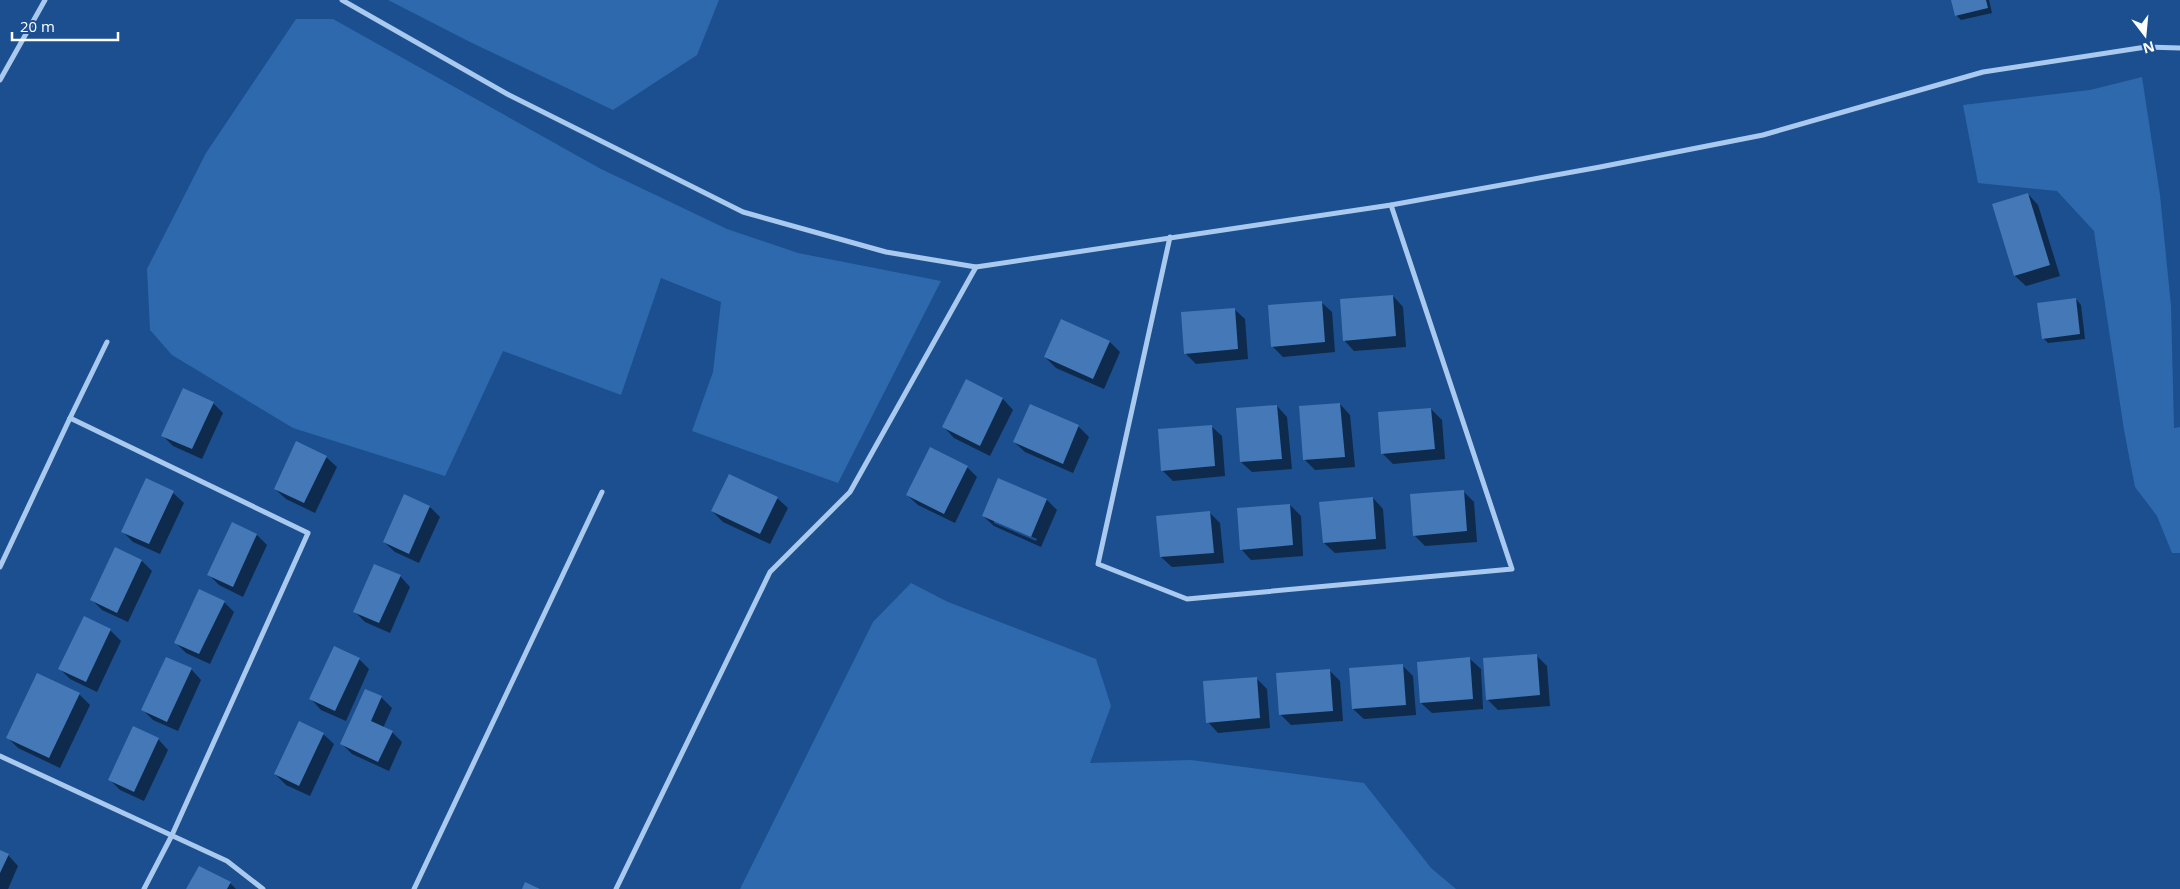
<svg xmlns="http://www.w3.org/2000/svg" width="2180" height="889" font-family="'Open Sans',sans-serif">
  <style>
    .green { fill: #2e69ad }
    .shadow { fill: #0007; fill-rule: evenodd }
    .building { fill: #4478b7 }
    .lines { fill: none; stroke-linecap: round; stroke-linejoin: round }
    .minor { stroke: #a9c9ee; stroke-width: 5 }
  </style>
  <rect width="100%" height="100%" fill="#1b4f8f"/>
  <g class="green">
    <path d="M 388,0 L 719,0 L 697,55 L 613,110 L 470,42 Z"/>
    <path d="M 296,19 L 333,19 L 601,169 L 727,229 L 798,253 L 941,281 L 838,483 L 692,431 L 713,372 L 721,302 L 661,278 L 621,395 L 503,351 L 445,476 L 293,428 L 172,355 L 150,330 L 147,269 L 206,153 Z"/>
    <path d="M 2142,77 L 2160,195 L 2171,306 L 2174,428 L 2180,427 L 2180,553 L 2172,553 L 2157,516 L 2135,487 L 2124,430 L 2094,231 L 2057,191 L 1978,183 L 1963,105 L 2090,90 Z"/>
    <path d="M 911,583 L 948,602 L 1096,659 L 1111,706 L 1090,763 L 1191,760 L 1364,783 L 1431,868 L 1456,889 L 740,889 L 873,622 Z"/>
  </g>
  <g class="shadow">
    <path d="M 1952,0 L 1989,0 L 1992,13 L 1961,20 L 1956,15 Z"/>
    <path d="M 2028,194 L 2038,205 L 2060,276 L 2026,286 L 2015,276 L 1994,205 Z"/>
    <path d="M 1393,296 L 1403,307 L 1406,347 L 1354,351 L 1344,340 Z"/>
    <path d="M 2076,299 L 2081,305 L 2085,339 L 2048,343 L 2043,338 Z"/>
    <path d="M 1321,302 L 1332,312 L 1335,352 L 1283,357 L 1272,346 Z"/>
    <path d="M 1234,309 L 1245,319 L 1248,359 L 1196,364 L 1185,353 Z"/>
    <path d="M 1061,321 L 1110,342 L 1120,352 L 1104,389 L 1056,368 L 1045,357 Z"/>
    <path d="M 966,381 L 1003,399 L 1013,410 L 990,456 L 954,438 L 944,427 Z"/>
    <path d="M 213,403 L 223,413 L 202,459 L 173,446 L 162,435 Z"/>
    <path d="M 1340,404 L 1350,415 L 1355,467 L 1315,470 L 1304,459 Z"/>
    <path d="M 1031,406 L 1079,427 L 1089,437 L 1073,473 L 1025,452 L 1014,442 Z"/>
    <path d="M 1277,406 L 1287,417 L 1292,469 L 1252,472 L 1241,462 Z"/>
    <path d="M 1431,409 L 1442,420 L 1445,459 L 1393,464 L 1382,453 Z"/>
    <path d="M 1211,426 L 1222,436 L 1225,476 L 1173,481 L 1162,470 Z"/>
    <path d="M 326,457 L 337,467 L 315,513 L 286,499 L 275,489 Z"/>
    <path d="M 967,467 L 977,477 L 955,523 L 918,505 L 907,495 Z"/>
    <path d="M 999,479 L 1047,500 L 1057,510 L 1041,547 L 994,526 L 983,516 ZM 994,520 L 1037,539 L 1036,541 L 994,523 Z"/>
    <path d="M 147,480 L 173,493 L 184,503 L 160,554 L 133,542 L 123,532 Z"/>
    <path d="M 1463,491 L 1474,502 L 1477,542 L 1425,546 L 1414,535 Z"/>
    <path d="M 777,498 L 788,508 L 770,544 L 723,522 L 712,511 Z"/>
    <path d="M 1373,498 L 1383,509 L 1386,549 L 1335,553 L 1324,543 Z"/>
    <path d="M 1290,505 L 1301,516 L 1303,556 L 1251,560 L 1241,549 Z"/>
    <path d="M 430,507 L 440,517 L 419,563 L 395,552 L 384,542 Z"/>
    <path d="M 1210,513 L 1220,523 L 1224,563 L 1172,567 L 1161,557 Z"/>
    <path d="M 257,535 L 267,545 L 243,597 L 219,585 L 209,575 Z"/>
    <path d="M 115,548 L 142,561 L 152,571 L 128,622 L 102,610 L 91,599 Z"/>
    <path d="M 400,576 L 410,587 L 390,633 L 365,622 L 354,611 Z"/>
    <path d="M 224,602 L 234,612 L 210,664 L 186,653 L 175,642 Z"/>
    <path d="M 84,618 L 110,630 L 121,641 L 97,692 L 70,679 L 60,669 Z"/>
    <path d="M 1536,655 L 1547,666 L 1550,706 L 1498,710 L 1487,699 Z"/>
    <path d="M 359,659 L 369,669 L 346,721 L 321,710 L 311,699 Z"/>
    <path d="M 1470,659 L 1481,669 L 1483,709 L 1432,713 L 1421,703 Z"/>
    <path d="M 1402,665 L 1413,676 L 1416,715 L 1364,719 L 1353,709 Z"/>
    <path d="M 191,669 L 201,680 L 178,731 L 153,720 L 143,710 Z"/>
    <path d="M 1329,670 L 1340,681 L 1343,721 L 1291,725 L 1281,715 Z"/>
    <path d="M 1256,678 L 1267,689 L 1270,728 L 1218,733 L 1208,722 Z"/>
    <path d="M 79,694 L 90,705 L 60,768 L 18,748 L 8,738 Z"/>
    <path d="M 381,697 L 392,708 L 383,728 L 392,732 L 402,742 L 389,771 L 352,754 L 341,743 Z"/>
    <path d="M 323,734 L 334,744 L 310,796 L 286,785 L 275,774 Z"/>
    <path d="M 158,739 L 168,750 L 144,801 L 120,790 L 110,780 Z"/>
    <path d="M 0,851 L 8,855 L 18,866 L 8,889 L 0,889 Z"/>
    <path d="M 230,883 L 236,889 L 188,889 Z"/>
  </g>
  <g class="building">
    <path d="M 1951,0 L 1986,0 L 1988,8 L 1955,16 Z"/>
    <path d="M 2028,193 L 2050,265 L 2014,276 L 1992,204 Z"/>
    <path d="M 1393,295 L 1396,336 L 1343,341 L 1340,299 Z"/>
    <path d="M 2076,298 L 2080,334 L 2042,339 L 2037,303 Z"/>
    <path d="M 1322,301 L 1325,342 L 1271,347 L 1268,305 Z"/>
    <path d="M 1235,308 L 1238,349 L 1184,354 L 1181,312 Z"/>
    <path d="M 1061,319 L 1110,341 L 1093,379 L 1044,357 Z"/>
    <path d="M 966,379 L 1003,398 L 980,446 L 942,427 Z"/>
    <path d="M 183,388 L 214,402 L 192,449 L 161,436 Z"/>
    <path d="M 1340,403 L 1345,457 L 1303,460 L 1299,406 Z"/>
    <path d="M 1030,404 L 1079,425 L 1063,464 L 1013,442 Z"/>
    <path d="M 1277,405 L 1282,459 L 1240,462 L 1236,408 Z"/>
    <path d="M 1431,408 L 1435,449 L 1381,454 L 1378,412 Z"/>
    <path d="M 1212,425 L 1215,466 L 1161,471 L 1158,429 Z"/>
    <path d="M 296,441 L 327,456 L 304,503 L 274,489 Z"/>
    <path d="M 930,447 L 968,466 L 944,514 L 906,495 Z"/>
    <path d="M 729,474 L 778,497 L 760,534 L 711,511 Z"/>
    <path d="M 146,478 L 174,491 L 149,544 L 121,532 Z"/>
    <path d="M 998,478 L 1047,499 L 1031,537 L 982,516 Z"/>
    <path d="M 1464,490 L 1467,531 L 1413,536 L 1410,494 Z"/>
    <path d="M 404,494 L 430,506 L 409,554 L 383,542 Z"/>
    <path d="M 1373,497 L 1376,539 L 1323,543 L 1319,502 Z"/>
    <path d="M 1290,504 L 1293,545 L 1240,550 L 1237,508 Z"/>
    <path d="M 1210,511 L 1214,553 L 1160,557 L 1156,516 Z"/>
    <path d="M 232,522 L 257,534 L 233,587 L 207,575 Z"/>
    <path d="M 115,547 L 142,560 L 117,613 L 90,600 Z"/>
    <path d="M 374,564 L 401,575 L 379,623 L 353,612 Z"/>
    <path d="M 199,589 L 225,601 L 199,654 L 174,643 Z"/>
    <path d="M 84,616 L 111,629 L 86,682 L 58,669 Z"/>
    <path d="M 334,646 L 360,658 L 335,711 L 309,699 Z"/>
    <path d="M 1537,654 L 1540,695 L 1486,700 L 1483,658 Z"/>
    <path d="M 166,657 L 192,668 L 167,722 L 141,710 Z"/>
    <path d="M 1470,657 L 1473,699 L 1420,703 L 1417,662 Z"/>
    <path d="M 1403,664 L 1406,705 L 1352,709 L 1349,668 Z"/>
    <path d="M 1330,669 L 1333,711 L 1279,715 L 1276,673 Z"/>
    <path d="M 37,673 L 80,693 L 49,758 L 6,738 Z"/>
    <path d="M 1257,677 L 1260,718 L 1206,723 L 1203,681 Z"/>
    <path d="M 365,689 L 382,696 L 371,721 L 393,731 L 378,762 L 340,744 Z"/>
    <path d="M 299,721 L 324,733 L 299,786 L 274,774 Z"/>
    <path d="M 133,726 L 159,738 L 134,792 L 108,780 Z"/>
    <path d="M 0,850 L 9,854 L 0,873 Z"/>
    <path d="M 199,866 L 231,882 L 227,889 L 186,889 Z"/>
    <path d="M 525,882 L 540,889 L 522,889 Z"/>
  </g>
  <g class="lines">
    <g class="minor">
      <path d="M 342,0 L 509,95 L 743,212 L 886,252 L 976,267 L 1391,205 L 1600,167 L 1763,135 L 1983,72 L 2146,47 L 2180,48"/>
      <path d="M 0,80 L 45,0"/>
      <path d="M 1170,237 L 1098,564 L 1187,599 L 1512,569 L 1391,205"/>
      <path d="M 70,418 L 107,342"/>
      <path d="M 0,567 L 70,418 L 308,533 L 172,835 L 144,889"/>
      <path d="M 0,756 L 227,861 L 263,889"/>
      <path d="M 414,889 L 602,492"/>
      <path d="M 616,889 L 770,572 L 850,492 L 976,267"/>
    </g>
  </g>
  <g transform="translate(2145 35) rotate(164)" stroke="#1b4f8f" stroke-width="4" paint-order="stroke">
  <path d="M0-4L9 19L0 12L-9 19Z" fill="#ffffff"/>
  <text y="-8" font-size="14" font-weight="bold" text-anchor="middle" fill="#ffffff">N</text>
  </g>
  <path d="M12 32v8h106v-8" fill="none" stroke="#ffffff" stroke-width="2.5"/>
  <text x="20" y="32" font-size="15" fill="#ffffff" stroke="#1b4f8f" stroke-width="4" paint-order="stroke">20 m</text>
</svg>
